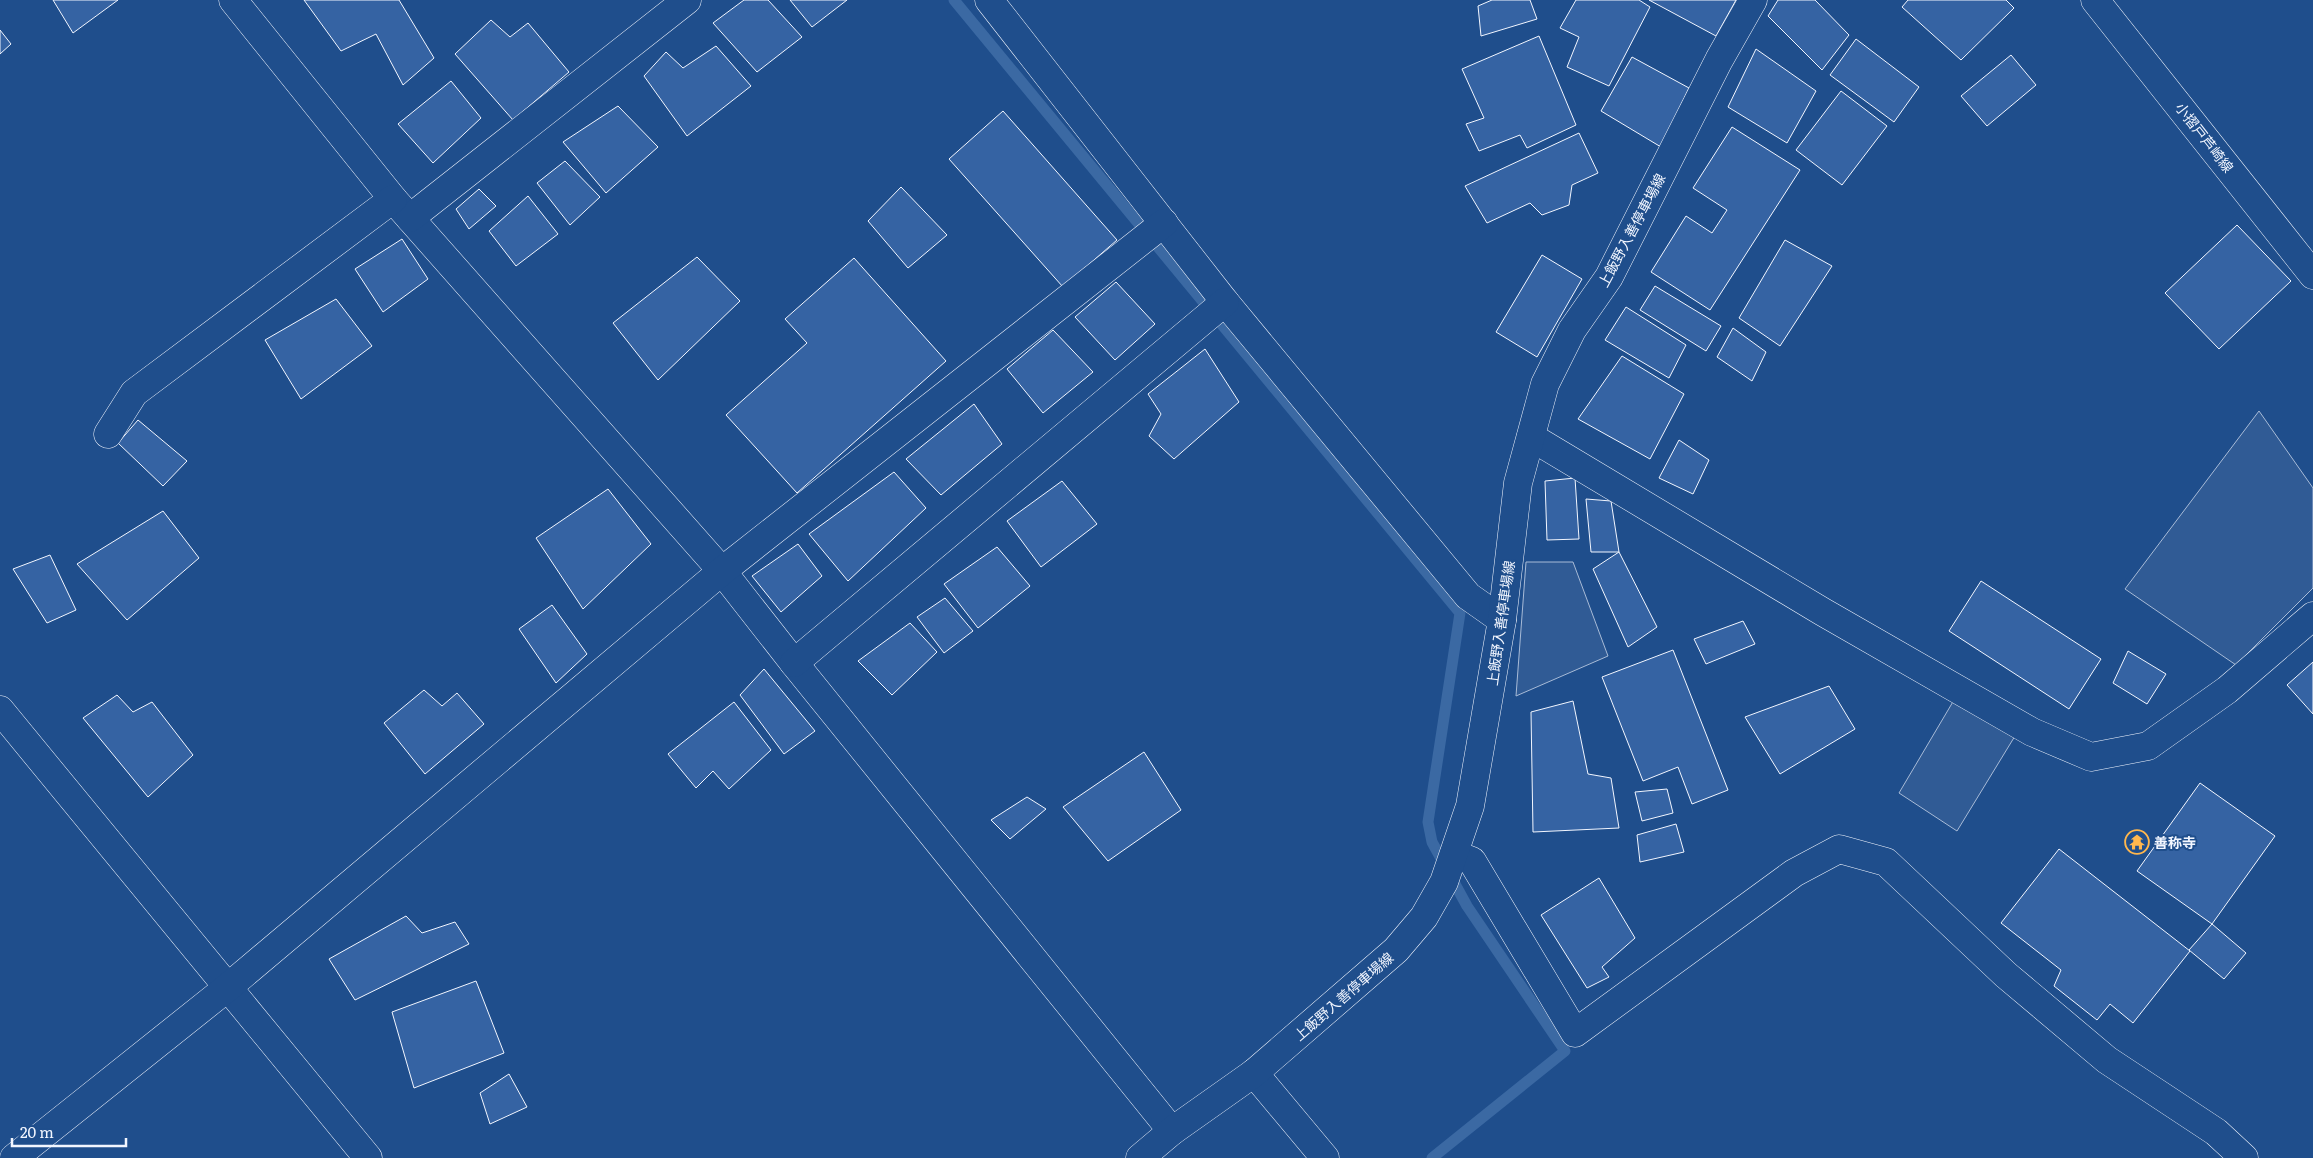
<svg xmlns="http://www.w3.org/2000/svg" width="2313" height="1158" font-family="Literata,'Noto Sans JP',serif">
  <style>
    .parking { fill: #305b95; stroke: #a8bbd7 }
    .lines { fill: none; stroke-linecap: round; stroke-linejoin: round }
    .stream { stroke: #3b69a3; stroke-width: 11 }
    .building { fill: #3563a3; stroke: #f2f6ff }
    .minor-casing { stroke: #f2f6ff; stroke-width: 29 }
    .major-casing { stroke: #f2f6ff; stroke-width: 29 }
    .minor { stroke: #1f4e8c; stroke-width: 28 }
    .major { stroke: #1f4e8c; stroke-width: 28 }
    .labels { text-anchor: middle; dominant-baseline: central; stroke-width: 4; stroke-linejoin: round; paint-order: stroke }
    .street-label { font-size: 14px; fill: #f2f6ff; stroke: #1f4e8c }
    .poi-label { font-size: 14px; font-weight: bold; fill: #f2f6ff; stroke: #1f4e8c; text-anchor: start }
  </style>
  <rect width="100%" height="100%" fill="#1f4e8c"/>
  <g class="parking">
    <path d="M 2259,411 L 2313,488 L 2313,588 L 2236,665 L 2125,589 Z"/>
    <path d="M 1526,562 L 1573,562 L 1608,656 L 1516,696 Z"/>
    <path d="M 1954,700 L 2015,736 L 1957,831 L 1899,793 Z"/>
  </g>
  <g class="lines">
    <path class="stream" d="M 954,0 L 1460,613 L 1428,822 L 1432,842 L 1467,906 L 1565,1051 L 1432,1158"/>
  </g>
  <g class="building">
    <path d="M 53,0 L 118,0 L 73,33 Z"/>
    <path d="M 304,0 L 399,0 L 434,58 L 403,85 L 376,34 L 341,51 Z"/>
    <path d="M 744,0 L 768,0 L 802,37 L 757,72 L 713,23 Z"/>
    <path d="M 790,0 L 847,0 L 812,27 Z"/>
    <path d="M 1492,0 L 1530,0 L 1537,19 L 1481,36 L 1478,6 Z"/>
    <path d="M 1576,0 L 1639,0 L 1650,7 L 1609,86 L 1567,67 L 1579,37 L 1560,28 Z"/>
    <path d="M 1649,0 L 1736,0 L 1716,36 Z"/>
    <path d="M 1778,0 L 1815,0 L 1849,35 L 1822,70 L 1768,16 Z"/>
    <path d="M 1908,0 L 2006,0 L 2014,8 L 1961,60 L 1902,7 Z"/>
    <path d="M 491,20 L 510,37 L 528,23 L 569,72 L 513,120 L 455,54 Z"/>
    <path d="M 0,30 L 11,44 L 0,54 Z"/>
    <path d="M 1539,36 L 1576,125 L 1527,148 L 1520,135 L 1479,151 L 1466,124 L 1484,118 L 1462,69 Z"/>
    <path d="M 1856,39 L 1919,87 L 1894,122 L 1830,75 Z"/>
    <path d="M 716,46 L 751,86 L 687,136 L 644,76 L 666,52 L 683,68 Z"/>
    <path d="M 1756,49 L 1816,91 L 1787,143 L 1728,107 Z"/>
    <path d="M 2011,55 L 2036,85 L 1987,126 L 1961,96 Z"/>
    <path d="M 1632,57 L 1689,88 L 1661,147 L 1601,111 Z"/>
    <path d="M 451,81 L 481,118 L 433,163 L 398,124 Z"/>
    <path d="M 1841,91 L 1887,126 L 1842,185 L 1796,150 Z"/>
    <path d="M 618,106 L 658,147 L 606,193 L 563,142 Z"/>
    <path d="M 1003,111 L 1117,240 L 1063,287 L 949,159 Z"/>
    <path d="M 1732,127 L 1800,170 L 1710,310 L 1651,272 L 1686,216 L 1712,233 L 1727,210 L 1693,188 Z"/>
    <path d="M 1579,133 L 1598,173 L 1572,185 L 1569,205 L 1542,215 L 1530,203 L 1487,223 L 1465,186 Z"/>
    <path d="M 565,161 L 600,197 L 570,225 L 537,183 Z"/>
    <path d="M 901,187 L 947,235 L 908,268 L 868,221 Z"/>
    <path d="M 479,189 L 496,206 L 469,229 L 456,209 Z"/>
    <path d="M 528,196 L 558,234 L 516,266 L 489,231 Z"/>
    <path d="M 2237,225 L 2291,281 L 2219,349 L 2165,293 Z"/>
    <path d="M 402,239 L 428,279 L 383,312 L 355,269 Z"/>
    <path d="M 1785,240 L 1832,266 L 1780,346 L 1739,318 Z"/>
    <path d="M 1542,255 L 1582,279 L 1537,357 L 1496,332 Z"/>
    <path d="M 697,257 L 740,301 L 658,380 L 613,323 Z"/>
    <path d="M 854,258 L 946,361 L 797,493 L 726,415 L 807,343 L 785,319 Z"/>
    <path d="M 1116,282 L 1155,324 L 1115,360 L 1075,317 Z"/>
    <path d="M 1655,286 L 1721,326 L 1706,351 L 1640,310 Z"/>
    <path d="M 336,299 L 372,346 L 301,399 L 265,340 Z"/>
    <path d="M 1626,307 L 1686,345 L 1669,378 L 1605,340 Z"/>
    <path d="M 1733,328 L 1766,352 L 1752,381 L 1717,357 Z"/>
    <path d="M 1053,330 L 1093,372 L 1043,413 L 1007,369 Z"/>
    <path d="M 1205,349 L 1239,402 L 1174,459 L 1149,436 L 1161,414 L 1148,394 Z"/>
    <path d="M 1622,356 L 1684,394 L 1650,459 L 1578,419 Z"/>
    <path d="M 974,404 L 1002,444 L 941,495 L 906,459 Z"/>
    <path d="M 138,420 L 187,461 L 163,486 L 118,443 Z"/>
    <path d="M 1679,440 L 1709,460 L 1693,494 L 1659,478 Z"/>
    <path d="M 894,472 L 926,508 L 848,581 L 809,534 Z"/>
    <path d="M 1575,478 L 1579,539 L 1547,540 L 1545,481 Z"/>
    <path d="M 1062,481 L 1097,524 L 1041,567 L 1007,521 Z"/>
    <path d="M 608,489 L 651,544 L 583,609 L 536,538 Z"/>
    <path d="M 1586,499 L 1611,501 L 1619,552 L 1591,552 Z"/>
    <path d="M 163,511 L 199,558 L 127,620 L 77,564 Z"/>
    <path d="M 798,544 L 822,576 L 781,612 L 752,576 Z"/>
    <path d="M 997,547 L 1030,586 L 978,628 L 944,584 Z"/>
    <path d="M 1619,552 L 1657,627 L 1628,647 L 1593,569 Z"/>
    <path d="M 50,555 L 76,610 L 47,623 L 13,569 Z"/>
    <path d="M 1981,581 L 2101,659 L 2069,709 L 1949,631 Z"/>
    <path d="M 945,598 L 973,631 L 944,653 L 917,617 Z"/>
    <path d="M 552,605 L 587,654 L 556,683 L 519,629 Z"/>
    <path d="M 1743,621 L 1755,644 L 1706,664 L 1694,639 Z"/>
    <path d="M 910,623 L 937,652 L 892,695 L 858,661 Z"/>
    <path d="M 1673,650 L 1728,790 L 1692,804 L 1678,767 L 1643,781 L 1602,677 Z"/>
    <path d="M 2128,651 L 2166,674 L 2147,704 L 2113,683 Z"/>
    <path d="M 2313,662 L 2313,714 L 2287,685 Z"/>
    <path d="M 764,669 L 815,731 L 784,754 L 740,695 Z"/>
    <path d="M 1829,686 L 1855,729 L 1780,774 L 1745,717 Z"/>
    <path d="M 424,690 L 442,706 L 457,693 L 484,724 L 425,774 L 384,723 Z"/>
    <path d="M 117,695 L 133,712 L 152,702 L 193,755 L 148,797 L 83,718 Z"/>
    <path d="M 1573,701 L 1588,774 L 1611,778 L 1619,828 L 1533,832 L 1531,712 Z"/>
    <path d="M 734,702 L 771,750 L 729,789 L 713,771 L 696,788 L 668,754 Z"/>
    <path d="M 1144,752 L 1181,810 L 1108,861 L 1063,807 Z"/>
    <path d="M 2200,783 L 2275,836 L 2212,924 L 2137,871 Z"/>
    <path d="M 1667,789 L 1673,813 L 1642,821 L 1635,792 Z"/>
    <path d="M 1027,797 L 1046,809 L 1010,839 L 991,820 Z"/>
    <path d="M 1676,824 L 1684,852 L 1640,862 L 1637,835 Z"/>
    <path d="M 2059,849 L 2190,951 L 2133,1023 L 2110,1004 L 2097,1020 L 2054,986 L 2061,970 L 2001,923 Z"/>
    <path d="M 1599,878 L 1635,938 L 1602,967 L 1609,977 L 1587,988 L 1541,915 Z"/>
    <path d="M 406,916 L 422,933 L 455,922 L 469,944 L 355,1000 L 329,959 Z"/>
    <path d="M 2212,924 L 2246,953 L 2224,979 L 2189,950 Z"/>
    <path d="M 476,981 L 504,1053 L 414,1088 L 392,1012 Z"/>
    <path d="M 509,1074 L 527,1107 L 490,1124 L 480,1093 Z"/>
  </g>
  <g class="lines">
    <g class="minor-casing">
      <g id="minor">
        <path d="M 233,0 L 393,199 L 722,571 L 794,663 L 1172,1131"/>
        <path d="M 989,0 L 1225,302 L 1468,596 L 1502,620"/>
        <path d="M 410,218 L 687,0"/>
        <path d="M 108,434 L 134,393 L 393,199"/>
        <path d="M 1531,437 L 1823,612 L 2032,732 L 2091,757 L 2148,746 L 2227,690 L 2313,616"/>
        <path d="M 794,663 L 1225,302"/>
        <path d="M 0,710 L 368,1158"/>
        <path d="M 1454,854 L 1472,861 L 1575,1033 L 1794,873 L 1839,849 L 1886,862 L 2006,975 L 2107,1060 L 2216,1132 L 2244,1158"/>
        <path d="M 1254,1073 L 1325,1158"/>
        <path d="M 14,1158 L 227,988 L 722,571 L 1164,223"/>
      </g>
    </g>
    <g class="major-casing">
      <g id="major">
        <path d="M 2095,0 L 2313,275"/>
        <path d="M 1140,1158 L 1172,1131 L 1254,1073 L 1396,950 L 1424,917 L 1444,882 L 1470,806 L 1502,620 L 1518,483 L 1545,384 L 1572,330 L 1609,277 L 1719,60 L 1753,0"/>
      </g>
    </g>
    <use href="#minor" class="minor"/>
    <use href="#major" class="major"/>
  </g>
  <defs>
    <g id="temple-ring" transform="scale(1.25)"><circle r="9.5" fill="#1f4e8c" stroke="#ffb74d" stroke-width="1.5"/><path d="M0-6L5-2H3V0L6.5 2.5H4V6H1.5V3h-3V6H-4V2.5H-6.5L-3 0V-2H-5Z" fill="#ffb74d"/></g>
  </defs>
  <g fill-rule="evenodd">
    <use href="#temple-ring" x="2137" y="842"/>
  </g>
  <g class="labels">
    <g class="street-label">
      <text transform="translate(2205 137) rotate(52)">小摺戸芦崎線</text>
      <text transform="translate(1631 230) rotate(-62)">上飯野入善停車場線</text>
      <text transform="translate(1500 623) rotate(-82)">上飯野入善停車場線</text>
      <text transform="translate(1343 996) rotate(-41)">上飯野入善停車場線</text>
    </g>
    <g class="poi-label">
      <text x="2154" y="842">善称寺</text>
    </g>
  </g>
  <path d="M12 1138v8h114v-8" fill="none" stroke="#f2f6ff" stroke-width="2.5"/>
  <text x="20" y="1138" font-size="15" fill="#f2f6ff" stroke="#1f4e8c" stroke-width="4" paint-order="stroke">20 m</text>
</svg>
